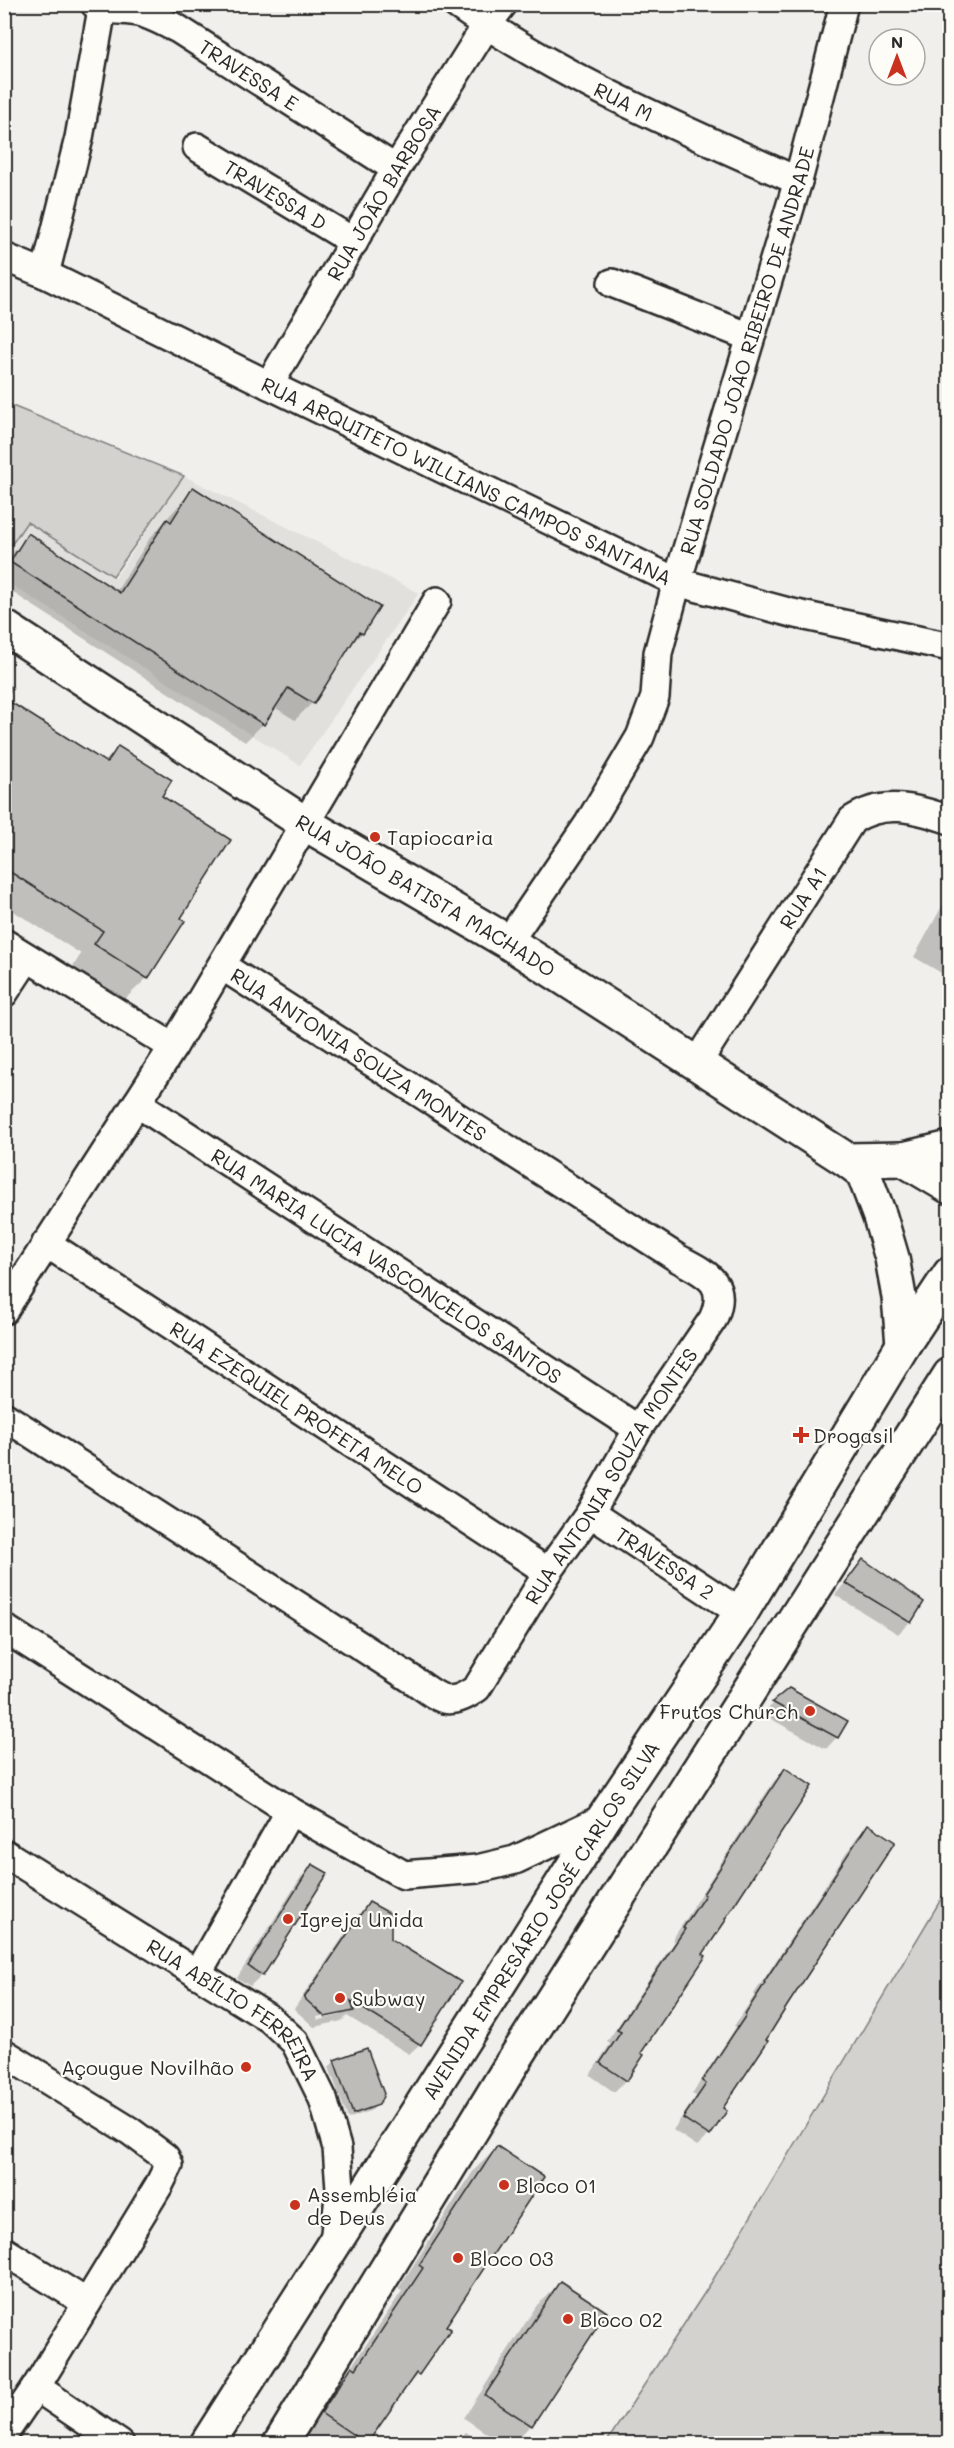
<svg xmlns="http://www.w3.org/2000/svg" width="954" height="2448" font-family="Mali,sans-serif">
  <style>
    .built { fill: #e1e0dc }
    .green { fill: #d3d2cf; stroke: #7f7e7d; stroke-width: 1.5 }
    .shadow { fill: #0003; fill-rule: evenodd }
    .building { fill: #bdbcb8; stroke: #2b2b2b; stroke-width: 1.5 }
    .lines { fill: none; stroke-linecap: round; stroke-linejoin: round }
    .minor-casing { stroke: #2b2b2b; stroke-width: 32 }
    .tertiary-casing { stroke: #2b2b2b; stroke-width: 38 }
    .secondary-casing { stroke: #2b2b2b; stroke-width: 38 }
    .minor { stroke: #fdfcf7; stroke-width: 27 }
    .tertiary { stroke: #fdfcf7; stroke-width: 33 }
    .secondary { stroke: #fdfcf7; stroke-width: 33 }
    .poi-dot { fill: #c8321e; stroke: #fdfcf7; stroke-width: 2 }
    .labels { text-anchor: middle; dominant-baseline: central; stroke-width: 4.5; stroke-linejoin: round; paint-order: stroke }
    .street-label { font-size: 20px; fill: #2b2b2b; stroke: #fdfcf7 }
    .poi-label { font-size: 20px; fill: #2b2b2b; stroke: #fdfcf7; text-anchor: start }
  </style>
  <rect width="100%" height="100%" fill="#f0efeb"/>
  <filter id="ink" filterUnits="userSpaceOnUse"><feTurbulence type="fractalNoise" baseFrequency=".0167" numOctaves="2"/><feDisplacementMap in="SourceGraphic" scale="12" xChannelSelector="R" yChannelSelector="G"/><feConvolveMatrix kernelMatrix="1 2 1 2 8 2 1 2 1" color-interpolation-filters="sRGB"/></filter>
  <g filter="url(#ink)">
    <path class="built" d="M 184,476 L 419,593 L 300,765 L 5,581 L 5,554 L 27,522 L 115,578 Z"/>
    <g class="green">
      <path d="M 5,403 L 184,476 L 113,576 L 27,522 L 5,554 Z"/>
      <path d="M 949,1886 L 949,2443 L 606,2443 L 711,2283 Z"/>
    </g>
    <g class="shadow">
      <path d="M 193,489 L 362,633 L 348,647 L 312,703 L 295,720 L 274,707 L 263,724 L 245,742 L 4,587 L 4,563 L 29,535 L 116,592 L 150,538 Z"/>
      <path d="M 4,682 L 14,687 L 5,700 L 103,763 L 118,748 L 160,796 L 179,918 L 147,978 L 124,1000 L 72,968 L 81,954 L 4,905 Z"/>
      <path d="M 950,892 L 950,978 L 914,957 Z"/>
      <path d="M 863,1561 L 922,1602 L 910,1622 L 898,1634 L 835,1595 Z"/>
      <path d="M 789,1690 L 837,1737 L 826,1749 L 762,1714 Z"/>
      <path d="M 786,1770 L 626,2080 L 614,2092 L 590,2075 L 610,2044 L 607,2042 L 675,1941 L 672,1940 L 694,1907 L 693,1906 L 774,1781 Z"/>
      <path d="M 868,1826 L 709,2135 L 697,2146 L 673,2130 L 696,2096 L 692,2094 L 736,2027 L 734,2026 L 755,1995 L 754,1994 L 857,1837 Z"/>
      <path d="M 313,1865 L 262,1975 L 250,1986 L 237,1978 L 301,1877 Z"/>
      <path d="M 369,1904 L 389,1939 L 420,2044 L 409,2054 L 347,2016 L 342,2021 L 314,2027 L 294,2009 L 358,1915 ZM 341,2012 L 341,2015 L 318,2020 L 317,2017 Z"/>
      <path d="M 335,2061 L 378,2104 L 372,2110 L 348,2119 L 329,2067 Z"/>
      <path d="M 497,2148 L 444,2327 L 418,2374 L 402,2391 L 366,2444 L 308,2444 L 299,2436 L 330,2391 L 347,2373 L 402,2291 L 398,2289 L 474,2170 Z"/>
      <path d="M 560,2283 L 531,2425 L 512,2444 L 502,2444 L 464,2418 L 537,2305 Z"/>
      <path d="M 466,2432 L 483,2444 L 454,2444 Z"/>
    </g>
    <g class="building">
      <path d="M 193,487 L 380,607 L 363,634 L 359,632 L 314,704 L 288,688 L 264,725 L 10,562 L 28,533 L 120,593 L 167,519 L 171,522 Z"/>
      <path d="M 4,698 L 107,763 L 118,746 L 172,780 L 162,796 L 231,840 L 181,918 L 185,921 L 148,979 L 94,944 L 103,931 L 4,868 Z"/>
      <path d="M 863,1559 L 924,1602 L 911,1623 L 845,1583 Z"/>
      <path d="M 789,1688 L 848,1721 L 838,1738 L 772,1702 Z"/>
      <path d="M 785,1768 L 812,1786 L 725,1919 L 726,1920 L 703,1954 L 706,1956 L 641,2053 L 644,2055 L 627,2081 L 600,2063 L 621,2032 L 617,2030 L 685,1929 L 683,1928 L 705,1895 L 703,1894 Z"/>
      <path d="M 868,1824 L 895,1842 L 787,2006 L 766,2040 L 768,2041 L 723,2108 L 727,2111 L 710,2136 L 683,2118 L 706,2084 L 702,2081 L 746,2015 L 745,2014 L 765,1983 L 764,1982 Z"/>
      <path d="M 312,1864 L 328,1873 L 263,1976 L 248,1966 Z"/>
      <path d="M 369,1902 L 391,1914 L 391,1939 L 461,1982 L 421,2045 L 351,2001 L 354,2011 L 325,2017 L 304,1998 Z"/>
      <path d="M 367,2048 L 384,2094 L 379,2105 L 353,2114 L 334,2060 Z"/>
      <path d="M 497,2146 L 544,2177 L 446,2326 L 451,2329 L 419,2375 L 416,2373 L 367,2444 L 321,2413 L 352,2366 L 356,2369 L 423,2268 L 419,2265 Z"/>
      <path d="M 560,2281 L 607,2312 L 532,2426 L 485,2395 Z"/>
    </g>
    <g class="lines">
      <g class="minor-casing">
        <g id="minor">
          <path id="s1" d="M 95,4 C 107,12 123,9 138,12 C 152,15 165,23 178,29 L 396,169"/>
          <path id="s2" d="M 456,4 C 560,78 682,129 798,181"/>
          <path id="s3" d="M 197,147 L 354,242"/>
          <path id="s4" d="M 4,257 L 45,274 L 269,385 L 677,582 L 792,613 L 950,647"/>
          <path d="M 45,274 L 79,138 L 102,9 L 106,4"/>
          <path d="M 612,283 L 750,337"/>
          <path id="s5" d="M 269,385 L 396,169 L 486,26 L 503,4"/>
          <path id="s6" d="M 508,942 L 589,823 L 640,737 L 655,697 L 658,653 L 677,582 L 798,181 L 844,4"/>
          <path d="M 4,943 L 173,1047"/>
          <path d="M 4,993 L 27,958"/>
          <path id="s7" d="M 698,1062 L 852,820 C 883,799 916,808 950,820"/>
          <path id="s8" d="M 137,1103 L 638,1429"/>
          <path id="s9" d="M 46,1243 L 548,1572"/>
          <path d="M 4,1310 L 173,1047 L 437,601"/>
          <path id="s10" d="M 4,1416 L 410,1678 C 438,1696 446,1711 477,1688 L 548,1572 L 590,1513 L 638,1429 L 713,1319 C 729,1283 707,1274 679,1259 L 222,966"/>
          <path id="s11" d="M 590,1513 L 741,1613"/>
          <path d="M 4,1628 L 290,1811 L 404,1875 L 477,1869 L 515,1860 L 604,1818"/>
          <path id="s12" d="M 4,1853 L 270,2019 L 295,2042 L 323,2099 L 337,2148 L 340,2188 L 334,2242"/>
          <path d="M 197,1974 L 290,1811"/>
          <path d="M 4,2053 L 130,2131 L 165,2157 L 169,2165 L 159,2185 L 36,2387 L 4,2434"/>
          <path d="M 4,2251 L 87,2303"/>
          <path d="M 36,2387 L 120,2444"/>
        </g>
      </g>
      <g class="tertiary-casing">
        <g id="tertiary">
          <path id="s13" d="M 4,627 L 306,824 L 508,942 L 847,1160 L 863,1172 L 880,1217 L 892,1258 L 899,1297 L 903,1345"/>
          <path d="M 847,1160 L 903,1159 L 950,1187"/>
        </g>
      </g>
      <g class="secondary-casing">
        <g id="secondary">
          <path d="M 903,1159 L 950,1148"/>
          <path id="s14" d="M 207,2444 L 604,1818 L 741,1613 L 903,1345 L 950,1274"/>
          <path d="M 280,2444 L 513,2062 L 950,1375"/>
        </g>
      </g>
      <use href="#minor" class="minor"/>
      <use href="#tertiary" class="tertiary"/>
      <use href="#secondary" class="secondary"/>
    </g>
  </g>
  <g class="poi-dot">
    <circle cx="375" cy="837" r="6"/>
    <path d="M798 1426h6v6h6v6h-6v6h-6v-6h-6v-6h6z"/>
    <circle cx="810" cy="1711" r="6"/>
    <circle cx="288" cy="1919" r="6"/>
    <circle cx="340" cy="1998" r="6"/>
    <circle cx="246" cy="2067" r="6"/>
    <circle cx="504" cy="2185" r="6"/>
    <circle cx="295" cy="2205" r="6"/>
    <circle cx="458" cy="2258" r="6"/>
    <circle cx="568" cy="2319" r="6"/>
  </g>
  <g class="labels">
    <g class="street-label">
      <text stroke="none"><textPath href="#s1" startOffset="172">TRAVESSA E</textPath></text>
      <text stroke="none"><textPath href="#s2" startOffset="194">RUA M</textPath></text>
      <text stroke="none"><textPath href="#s5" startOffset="224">RUA JOÃO BARBOSA</textPath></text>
      <text stroke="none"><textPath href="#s3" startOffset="92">TRAVESSA D</textPath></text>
      <text stroke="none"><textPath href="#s6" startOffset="646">RUA SOLDADO JOÃO RIBEIRO DE ANDRADE</textPath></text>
      <text stroke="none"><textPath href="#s4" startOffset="514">RUA ARQUITETO WILLIANS CAMPOS SANTANA</textPath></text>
      <text stroke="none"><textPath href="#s13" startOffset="500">RUA JOÃO BATISTA MACHADO</textPath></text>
      <text stroke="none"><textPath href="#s7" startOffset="195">RUA A1</textPath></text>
      <text transform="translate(359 1054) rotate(33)">RUA ANTONIA SOUZA MONTES</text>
      <text stroke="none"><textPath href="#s8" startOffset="298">RUA MARIA LUCIA VASCONCELOS SANTOS</textPath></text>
      <text stroke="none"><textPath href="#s9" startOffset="300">RUA EZEQUIEL PROFETA MELO</textPath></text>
      <text stroke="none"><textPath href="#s10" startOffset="810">RUA ANTONIA SOUZA MONTES</textPath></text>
      <text stroke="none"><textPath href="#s11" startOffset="90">TRAVESSA 2</textPath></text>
      <text stroke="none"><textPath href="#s14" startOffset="621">AVENIDA EMPRESÁRIO JOSÉ CARLOS SILVA</textPath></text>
      <text stroke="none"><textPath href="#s12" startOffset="280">RUA ABÍLIO FERREIRA</textPath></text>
    </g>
    <g class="poi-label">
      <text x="387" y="837">Tapiocaria</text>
      <text x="813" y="1435">Drogasil</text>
      <text x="798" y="1711" text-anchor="end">Frutos Church</text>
      <text x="300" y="1919">Igreja Unida</text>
      <text x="352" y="1998">Subway</text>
      <text x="234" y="2067" text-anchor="end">Açougue Novilhão</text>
      <text x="516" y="2185">Bloco 01</text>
      <text x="307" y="2194">Assembléia<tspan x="307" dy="23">de Deus</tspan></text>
      <text x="470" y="2258">Bloco 03</text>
      <text x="580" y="2319">Bloco 02</text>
    </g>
  </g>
  <rect width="954" height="2448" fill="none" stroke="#fdfcf7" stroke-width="24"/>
  <rect x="12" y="12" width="930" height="2424" fill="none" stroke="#2b2b2b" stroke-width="2" filter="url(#ink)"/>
  <g transform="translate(897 57)"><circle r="28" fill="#fdfcf7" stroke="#a9a8a5" stroke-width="1.5"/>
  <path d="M0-4.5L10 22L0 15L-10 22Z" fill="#c8321e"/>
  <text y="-9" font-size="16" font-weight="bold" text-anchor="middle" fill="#2b2b2b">N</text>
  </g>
</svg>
